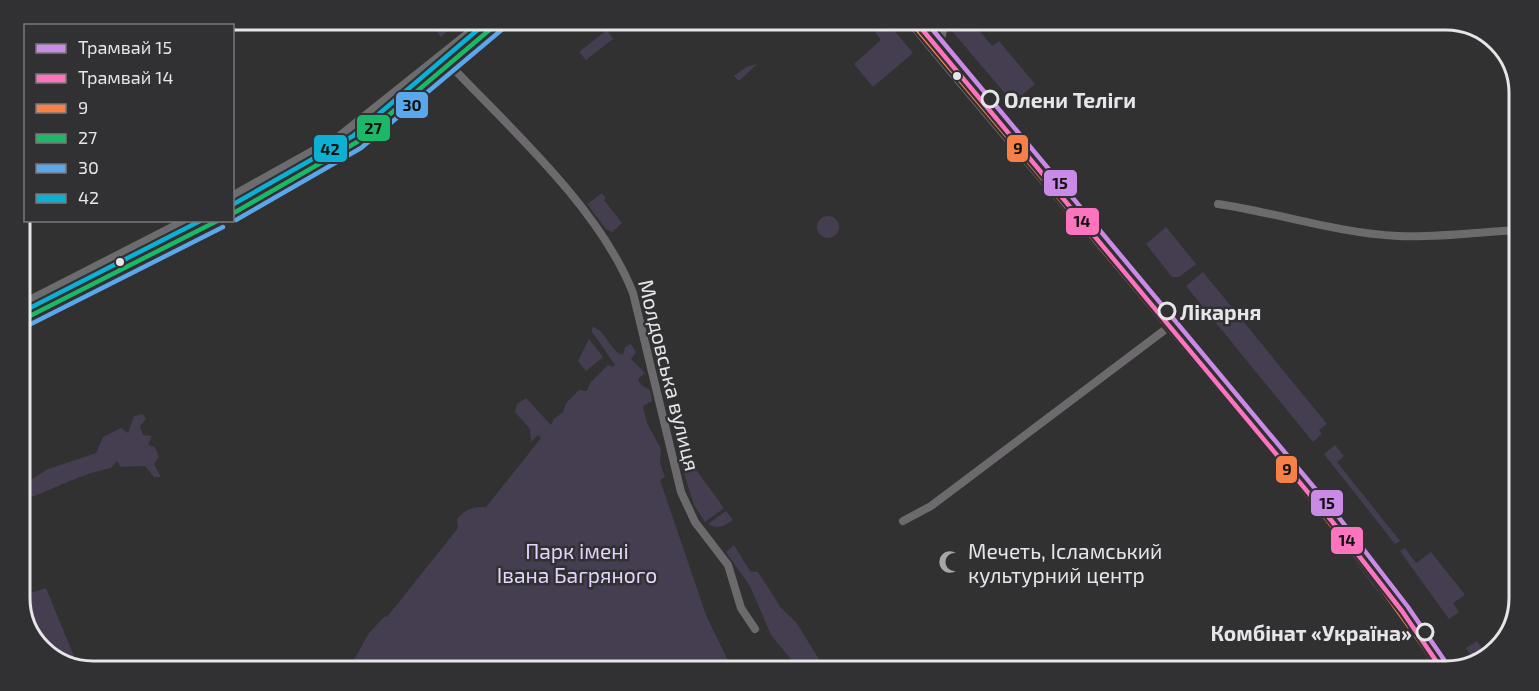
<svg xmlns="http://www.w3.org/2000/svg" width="1539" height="691" font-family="'Exo 2',sans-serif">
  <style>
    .green { fill: #453d50 }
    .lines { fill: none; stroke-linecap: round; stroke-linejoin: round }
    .minor { stroke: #6c6a6d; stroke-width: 8 }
    .major { stroke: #6c6b6d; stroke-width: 10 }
    .bus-1-casing { stroke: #313032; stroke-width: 9 }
    .bus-2-casing { stroke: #313032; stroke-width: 9 }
    .bus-3-casing { stroke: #313032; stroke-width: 9 }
    .bus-4-casing { stroke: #313032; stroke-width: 9 }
    .bus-1 { stroke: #f78048; stroke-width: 4.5 }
    .bus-2 { stroke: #1ab867; stroke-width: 4.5 }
    .bus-3 { stroke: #5aa8eb; stroke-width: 4.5 }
    .bus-4 { stroke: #0dafd3; stroke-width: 4.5 }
    .tram-1-casing { stroke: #313032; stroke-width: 9 }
    .tram-2-casing { stroke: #313032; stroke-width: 9 }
    .tram-1 { stroke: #ca8be6; stroke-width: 4.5 }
    .tram-2 { stroke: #fc73be; stroke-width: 4.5 }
    .bus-dot { fill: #e6e5e7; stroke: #313032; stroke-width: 2 }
    .stop-dot { fill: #313032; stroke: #e6e5e7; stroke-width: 3 }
    .labels { text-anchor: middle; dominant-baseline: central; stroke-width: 5; stroke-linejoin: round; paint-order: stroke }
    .stop-label { font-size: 21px; font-weight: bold; fill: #e6e5e7; stroke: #313032; text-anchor: start }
    .street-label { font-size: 21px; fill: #e6e5e7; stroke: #313032 }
    .park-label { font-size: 21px; fill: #e4d4fd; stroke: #313032 }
    .poi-label { font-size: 21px; fill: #e6e5e7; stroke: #313032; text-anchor: start }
    .rim { fill: none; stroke: #e6e5e7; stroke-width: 3 }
    .line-badge { stroke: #313032; stroke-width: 2 }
    .pale-badge-label { font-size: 16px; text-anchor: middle; font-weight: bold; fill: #111 }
  </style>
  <rect width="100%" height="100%" fill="#313131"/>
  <g class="green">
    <path d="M 448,21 L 455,24 L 441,37 L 436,31 Z"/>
    <path d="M 868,23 L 888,23 L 913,53 L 873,87 L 854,64 L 881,40 Z"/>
    <path d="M 955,23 L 973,23 L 992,46 L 999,41 L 1035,84 L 1013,103 L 952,31 Z"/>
    <path d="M 607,30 L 613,39 L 586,60 L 579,52 Z"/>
    <path d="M 757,64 L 739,81 L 734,76 L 746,67 Z"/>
    <path d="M 602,193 L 606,198 L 604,200 L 622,223 L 612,232 L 606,229 L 587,204 Z"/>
    <circle cx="828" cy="227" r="11"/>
    <path d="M 1166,227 L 1196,264 L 1179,277 L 1172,277 L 1146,244 Z"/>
    <path d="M 1203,272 L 1327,424 L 1319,430 L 1322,434 L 1313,442 L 1186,286 Z"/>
    <path d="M 592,327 C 607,330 609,351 623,355 L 625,347 L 631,344 L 636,352 L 631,359 L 645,373 L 638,379 L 641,385 L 650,390 L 652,401 L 643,406 L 647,423 L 661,449 L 660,463 L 665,477 L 660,480 L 706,615 L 732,669 L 345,667 L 355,658 L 369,633 L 385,616 L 387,617 L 458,528 L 457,519 C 467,508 472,507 486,507 L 541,438 L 538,435 L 531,442 L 530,429 L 515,412 L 517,404 L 526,398 L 551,425 L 554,419 L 563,412 L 566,403 L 579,390 L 587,391 L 590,383 L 608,365 L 612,367 L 615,365 L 592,332 Z"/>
    <path d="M 589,339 L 603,357 L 586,371 L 578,361 Z"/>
    <path d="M 143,414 L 146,419 L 140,426 L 143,435 L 152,436 L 148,445 L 155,447 L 159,457 L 154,464 L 161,477 L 154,477 L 145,466 L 121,467 L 117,461 L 111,468 C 79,474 51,491 20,501 L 20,487 L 48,469 L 96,453 L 103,437 L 121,428 L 128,433 L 134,416 Z"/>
    <path d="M 1335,445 L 1344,456 L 1337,462 L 1400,541 L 1395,544 L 1324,454 Z"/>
    <path d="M 693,461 L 697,471 L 724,508 L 705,522 L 694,505 L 681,464 Z"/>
    <path d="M 726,511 L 733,520 C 724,526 718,530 708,524 Z"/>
    <path d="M 734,545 L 750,571 L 758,572 L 781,608 L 796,622 L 825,669 L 799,669 L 771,635 L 750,586 L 726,552 Z"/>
    <path d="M 1405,548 L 1416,563 L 1431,552 L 1465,595 L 1453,603 L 1459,612 L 1449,619 L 1400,551 Z"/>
    <path d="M 20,567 L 28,580 L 30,593 L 46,588 L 78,666 C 64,666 60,662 49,653 C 19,628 20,604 20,567 Z"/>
    <path d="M 1477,641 L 1488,658 L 1475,663 L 1466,648 Z"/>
  </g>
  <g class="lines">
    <g class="minor">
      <path d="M 938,50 L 945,23"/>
      <path d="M 450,65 C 512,130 600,209 633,293 L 681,492 L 695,522 L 728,565 L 741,608 L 755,629"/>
      <path d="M 1218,204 C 1278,213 1337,233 1398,236 C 1438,238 1479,232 1518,230"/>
      <path d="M 903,521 L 931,506 L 963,482 L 1170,326"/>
    </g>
    <g class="major">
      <path d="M 112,20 L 115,26"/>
      <path d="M 912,23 C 1027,163 1147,298 1262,438 C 1324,514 1387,590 1441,671"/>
      <path d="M 930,23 L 931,34 L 936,48"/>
      <path d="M 232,197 L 341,136 L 485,21"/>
      <path d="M 232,214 L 357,142 L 500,21"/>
      <path d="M 20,306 L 188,220"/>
      <path d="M 20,321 L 220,220"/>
    </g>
    <g class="bus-1-casing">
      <path id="bus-1" d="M 912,23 L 1285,467 L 1377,582 L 1441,671"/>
    </g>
    <g class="bus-2-casing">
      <g id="bus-2">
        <path d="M 232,214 L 357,142 L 500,21"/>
        <path d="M 20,321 L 219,220"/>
      </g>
    </g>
    <g class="bus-3-casing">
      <g id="bus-3">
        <path d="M 236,220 L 361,148 L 505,27"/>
        <path d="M 23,328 L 223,227"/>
      </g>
    </g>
    <g class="bus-4-casing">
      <g id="bus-4">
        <path d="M 232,205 L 353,136 L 488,21"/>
        <path d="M 20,313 L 202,220"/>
      </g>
    </g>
    <use href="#bus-1" class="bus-1"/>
    <use href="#bus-2" class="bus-2"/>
    <use href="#bus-3" class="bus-3"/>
    <use href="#bus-4" class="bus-4"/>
    <g class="tram-1-casing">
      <path id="tram-1" d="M 927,23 L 1337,515 L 1408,607 L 1451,670"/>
    </g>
    <g class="tram-2-casing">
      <path id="tram-2" d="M 921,28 L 1331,520 L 1402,611 L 1443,671"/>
    </g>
    <use href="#tram-1" class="tram-1"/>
    <use href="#tram-2" class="tram-2"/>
  </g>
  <defs>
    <g id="mosque-bare" transform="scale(1.8)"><path d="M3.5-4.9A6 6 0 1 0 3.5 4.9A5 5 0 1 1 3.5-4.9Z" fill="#a7a6a7" stroke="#313032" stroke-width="2.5" paint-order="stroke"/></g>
  </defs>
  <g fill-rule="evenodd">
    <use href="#mosque-bare" x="950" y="562"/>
  </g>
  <g class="bus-dot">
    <circle cx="957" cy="76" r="5"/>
    <circle cx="120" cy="262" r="5"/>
  </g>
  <g class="stop-dot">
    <circle cx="990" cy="99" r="8"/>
    <circle cx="1167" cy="311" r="8"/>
    <circle cx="1425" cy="632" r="8"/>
  </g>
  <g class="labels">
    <g class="stop-label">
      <text x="1004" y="99">Олени Теліги</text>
      <text x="1180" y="311">Лікарня</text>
      <text x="1412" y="632" text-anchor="end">Комбінат «Україна»</text>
    </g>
    <g class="street-label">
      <text transform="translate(670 375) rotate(76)">Молдовська вулиця</text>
    </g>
    <g class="park-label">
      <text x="577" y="550">Парк імені<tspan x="577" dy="24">Івана Багряного</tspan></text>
    </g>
    <g class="poi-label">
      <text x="968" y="550">Мечеть, Ісламський<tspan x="968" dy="24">культурний центр</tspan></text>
    </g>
  </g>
  <path d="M0 0H1539V691H0ZM93 30H1446A63 63 0 0 1 1509 93V598A63 63 0 0 1 1446 661H93A63 63 0 0 1 30 598V93A63 63 0 0 1 93 30Z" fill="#313032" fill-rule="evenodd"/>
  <path class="rim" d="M93 30H1446A63 63 0 0 1 1509 93V598A63 63 0 0 1 1446 661H93A63 63 0 0 1 30 598V93A63 63 0 0 1 93 30Z"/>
  <g class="line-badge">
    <rect x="395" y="91" width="34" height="28" rx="6" fill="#5aa8eb"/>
    <rect x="356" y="114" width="35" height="28" rx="6" fill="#1ab867"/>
    <rect x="1006" y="134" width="23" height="29" rx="6" fill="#f78048"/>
    <rect x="313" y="134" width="35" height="29" rx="6" fill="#0dafd3"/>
    <rect x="1043" y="169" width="35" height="28" rx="6" fill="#ca8be6"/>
    <rect x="1065" y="207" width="35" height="29" rx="6" fill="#fc73be"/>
    <rect x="1275" y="455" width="23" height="29" rx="6" fill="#f78048"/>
    <rect x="1310" y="489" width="34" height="28" rx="6" fill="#ca8be6"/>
    <rect x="1330" y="526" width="34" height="29" rx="6" fill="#fc73be"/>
  </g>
  <g class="pale-badge-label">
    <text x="412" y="111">30</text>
    <text x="373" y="134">27</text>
    <text x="1018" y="154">9</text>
    <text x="330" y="155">42</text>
    <text x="1060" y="189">15</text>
    <text x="1082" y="227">14</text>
    <text x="1287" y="475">9</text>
    <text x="1327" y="509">15</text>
    <text x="1347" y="546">14</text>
  </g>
  <rect x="24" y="24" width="210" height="198" fill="#313032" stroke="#79787a" stroke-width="1.5"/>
  <rect x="36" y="44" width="30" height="9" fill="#ca8be6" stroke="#79787a" stroke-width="1.5"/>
  <text x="78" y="54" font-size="18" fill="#e6e5e7">Трамвай 15</text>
  <rect x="36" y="74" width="30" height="9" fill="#fc73be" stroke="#79787a" stroke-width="1.5"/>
  <text x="78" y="84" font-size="18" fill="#e6e5e7">Трамвай 14</text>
  <rect x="36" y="104" width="30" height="9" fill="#f78048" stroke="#79787a" stroke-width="1.5"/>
  <text x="78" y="114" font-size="18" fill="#e6e5e7">9</text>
  <rect x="36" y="134" width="30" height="9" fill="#1ab867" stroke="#79787a" stroke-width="1.5"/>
  <text x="78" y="144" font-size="18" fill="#e6e5e7">27</text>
  <rect x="36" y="164" width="30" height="9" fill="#5aa8eb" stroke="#79787a" stroke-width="1.5"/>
  <text x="78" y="174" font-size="18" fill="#e6e5e7">30</text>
  <rect x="36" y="194" width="30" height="9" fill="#0dafd3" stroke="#79787a" stroke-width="1.5"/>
  <text x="78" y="204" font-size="18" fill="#e6e5e7">42</text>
</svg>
